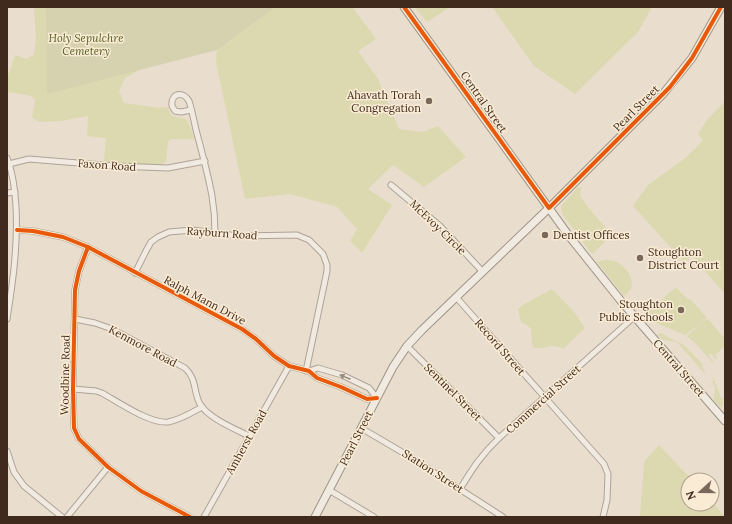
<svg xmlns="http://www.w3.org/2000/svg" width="732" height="524" font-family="Lora,serif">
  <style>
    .green { fill: #dcd8af }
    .cemetery { fill: #d6d2af }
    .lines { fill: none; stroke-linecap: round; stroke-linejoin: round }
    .minor-casing { stroke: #aea397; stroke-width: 7 }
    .secondary-casing { stroke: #9e9387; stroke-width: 9 }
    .minor { stroke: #f0eae1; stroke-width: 5 }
    .secondary { stroke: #f0eae1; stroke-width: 7 }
    .cycleway-casing { stroke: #faecd4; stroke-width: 6 }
    .cycleway { stroke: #e8590c; stroke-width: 4 }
    .oneway { fill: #988a7f }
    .poi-dot { fill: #7a695b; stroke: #faecd4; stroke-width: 1.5 }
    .labels { text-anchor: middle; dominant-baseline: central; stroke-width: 3; stroke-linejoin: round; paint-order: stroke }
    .park-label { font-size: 11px; font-style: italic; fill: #535e21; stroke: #faecd4 }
    .poi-label { font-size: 11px; fill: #3f2a1d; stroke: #faecd4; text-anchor: end }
    .street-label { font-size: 11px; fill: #3f2a1d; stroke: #faecd4 }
  </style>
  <rect width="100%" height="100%" fill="#e9dece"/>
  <g class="green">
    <path d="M 34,7 L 172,7 L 146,66 L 125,78 L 119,91 L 124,103 L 160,108 L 167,107 L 172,116 L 186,119 L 191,128 L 194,139 L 171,139 L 168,142 L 166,162 L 161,164 L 122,164 L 104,161 L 106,138 L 87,136 L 88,116 L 61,121 L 39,122 L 32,117 L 35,99 L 29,95 L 7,92 L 7,78 L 15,55 L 26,59 L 34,55 L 36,39 Z"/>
    <path d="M 276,7 L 352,7 L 376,39 L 358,51 L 378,79 L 399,129 L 422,132 L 438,126 L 466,157 L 424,187 L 393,165 L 368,189 L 392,205 L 362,253 L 350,241 L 357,229 L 337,207 L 290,194 L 245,199 L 216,62 L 217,50 Z"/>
    <path d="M 415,7 L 450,7 L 427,22 Z"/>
    <path d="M 492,7 L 652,7 L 638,32 L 575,94 L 534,66 Z"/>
    <path d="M 725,101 L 725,294 L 692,256 L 684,262 L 633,206 L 648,185 L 688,156 L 703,140 L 698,134 L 706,121 Z"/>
    <path d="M 578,187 L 581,188 L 580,196 L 587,206 L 612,235 L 592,254 L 563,215 L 561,209 L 562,205 Z"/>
    <path d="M 604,260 C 608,260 613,260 617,262 C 625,266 635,279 631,289 C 629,292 626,294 624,296 L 597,262 Z"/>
    <path d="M 676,287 L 688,300 L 690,299 L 707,318 L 685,335 L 642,317 Z"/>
    <path d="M 552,289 L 575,313 L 585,328 L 563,349 C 551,342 545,350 534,348 L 532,344 L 531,329 L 527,325 L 521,322 L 518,309 L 523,305 Z"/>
    <path d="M 708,319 L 725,339 L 725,346 L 715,355 L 717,358 L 716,360 L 711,353 L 708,355 L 714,362 L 713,363 L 696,344 L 687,336 L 702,322 Z"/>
    <path d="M 662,333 C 667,338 675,340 682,344 C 690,350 696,358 703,365 L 702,367 L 705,371 L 704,373 L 677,342 L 663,340 L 657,334 Z"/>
    <path d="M 713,377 L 721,398 L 723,398 L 723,404 L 721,408 L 714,400 L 715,387 L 712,382 L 714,380 L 712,378 Z"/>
    <path d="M 659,445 L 692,480 L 688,480 L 688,504 L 712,504 L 712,502 L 725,517 L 640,517 L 644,462 Z"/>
  </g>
  <path class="cemetery" d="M 46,7 L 276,7 L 217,50 L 47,94 Z"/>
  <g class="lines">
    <g class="minor-casing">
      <g id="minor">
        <path d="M 191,110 L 181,112 L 175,111 L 172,106 C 171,99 175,93 182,95 C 185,95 187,98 189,101 C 192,110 194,121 196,130 C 202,152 208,174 212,196 C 214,208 215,221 215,233"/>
        <path d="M 7,158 C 13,173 15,190 16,206 C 18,245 13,281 7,319"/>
        <path d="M 9,164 L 29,159 L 115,166 L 168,168 L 205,161"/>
        <path d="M 391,185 L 440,226 L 482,271"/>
        <path d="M 7,193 L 15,192"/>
        <path d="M 17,230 L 33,231 L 63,237 L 88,247 L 242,329 L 256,339 L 274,356 L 289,366 L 309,371 L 317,378 L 341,387 L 367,399 L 377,398"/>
        <path d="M 88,247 L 79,271 L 75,290 L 73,389 L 74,428 L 79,439 L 108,467 L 141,491 L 190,517"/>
        <path d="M 135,273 L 146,251 L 151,242 L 158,237 L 169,232 L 192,230 L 238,236 L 297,235 L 309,240 L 323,254 L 327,265 L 327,271 L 306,371"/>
        <path d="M 456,297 L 604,464 L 608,474 L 607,500 L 603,517"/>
        <path d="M 75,319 L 95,323 L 112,329 L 185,368 C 197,379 193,391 200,404 C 208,418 235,429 249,436"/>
        <path d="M 407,346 L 499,438"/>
        <path d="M 309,371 L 318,368 L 342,375 L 369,388 L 377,398"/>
        <path d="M 73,389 L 96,391 L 102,393 C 118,402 150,424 168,422 C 180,420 191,413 202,407"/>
        <path d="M 361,428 L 407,455 L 503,517"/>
        <path d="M 7,451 L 14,472 L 24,486 L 62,517"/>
        <path d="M 460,489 C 473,468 481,455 499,438 L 634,317"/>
        <path d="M 329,490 L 374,517"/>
        <path d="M 67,517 L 108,467"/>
        <path d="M 204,517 L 289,366"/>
      </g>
    </g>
    <g class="secondary-casing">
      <g id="secondary">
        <path d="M 404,7 L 569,236 L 621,301 L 725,421"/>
        <path d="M 315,517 L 393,367 L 407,346 L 422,330 L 549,208 L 663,94 L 692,58 L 721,7"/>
      </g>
    </g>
    <use href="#minor" class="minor"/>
    <use href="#secondary" class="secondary"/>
    <g class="cycleway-casing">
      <g id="cycleway">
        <path d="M 404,7 L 549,208 L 670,87 L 692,58 L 721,7"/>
        <path d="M 17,230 L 33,231 L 63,237 L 88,247 L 242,329 L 256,339 L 274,356 L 289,366 L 309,371 L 317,378 L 341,387 L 367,399 L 377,398"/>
        <path d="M 88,247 L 79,271 L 75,290 L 73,389 L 74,428 L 79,439 L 108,467 L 141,491 L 190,517"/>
      </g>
    </g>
    <use href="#cycleway" class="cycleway"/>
  </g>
  <defs><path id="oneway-solid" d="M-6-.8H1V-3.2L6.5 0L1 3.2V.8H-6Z"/></defs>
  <use class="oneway" href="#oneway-solid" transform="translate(345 377) rotate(-158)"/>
  <g class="poi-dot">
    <circle cx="429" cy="101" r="4"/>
    <circle cx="545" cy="235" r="4"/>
    <circle cx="640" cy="258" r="4"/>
    <circle cx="681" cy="310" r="4"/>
  </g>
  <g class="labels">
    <g class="park-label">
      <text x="86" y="38">Holy Sepulchre<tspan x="86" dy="13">Cemetery</tspan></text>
    </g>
    <g class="poi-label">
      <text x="421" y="95">Ahavath Torah<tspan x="421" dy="13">Congregation</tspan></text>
      <text x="553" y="235" text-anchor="start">Dentist Offices</text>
      <text x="648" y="252" text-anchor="start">Stoughton<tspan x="648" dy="13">District Court</tspan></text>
      <text x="673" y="304">Stoughton<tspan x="673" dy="13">Public Schools</tspan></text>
    </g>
    <g class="street-label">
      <text transform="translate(484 102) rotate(55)">Central Street</text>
      <text transform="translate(636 108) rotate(-45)">Pearl Street</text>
      <text transform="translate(107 165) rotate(4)">Faxon Road</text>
      <text transform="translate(438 227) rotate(44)">McEvoy Circle</text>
      <text transform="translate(222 233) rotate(4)">Rayburn Road</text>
      <text transform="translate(205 300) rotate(28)">Ralph Mann Drive</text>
      <text transform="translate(143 346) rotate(28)">Kenmore Road</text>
      <text transform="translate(500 347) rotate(49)">Record Street</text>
      <text transform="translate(679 368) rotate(49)">Central Street</text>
      <text transform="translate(65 375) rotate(-89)">Woodbine Road</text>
      <text transform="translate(453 392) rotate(45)">Sentinel Street</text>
      <text transform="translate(543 399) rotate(-42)">Commercial Street</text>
      <text transform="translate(356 438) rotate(-63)">Pearl Street</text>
      <text transform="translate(246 442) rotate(-61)">Amherst Road</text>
      <text transform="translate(433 471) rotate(33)">Station Street</text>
    </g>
  </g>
  <rect width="732" height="524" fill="none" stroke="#3f2a1d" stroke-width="16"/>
  <g transform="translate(700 492) rotate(249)"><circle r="19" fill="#faecd4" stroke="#af9e8b"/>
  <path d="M0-3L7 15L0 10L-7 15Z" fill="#7a695b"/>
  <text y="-6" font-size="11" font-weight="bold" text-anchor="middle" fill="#3f2a1d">N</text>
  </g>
</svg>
